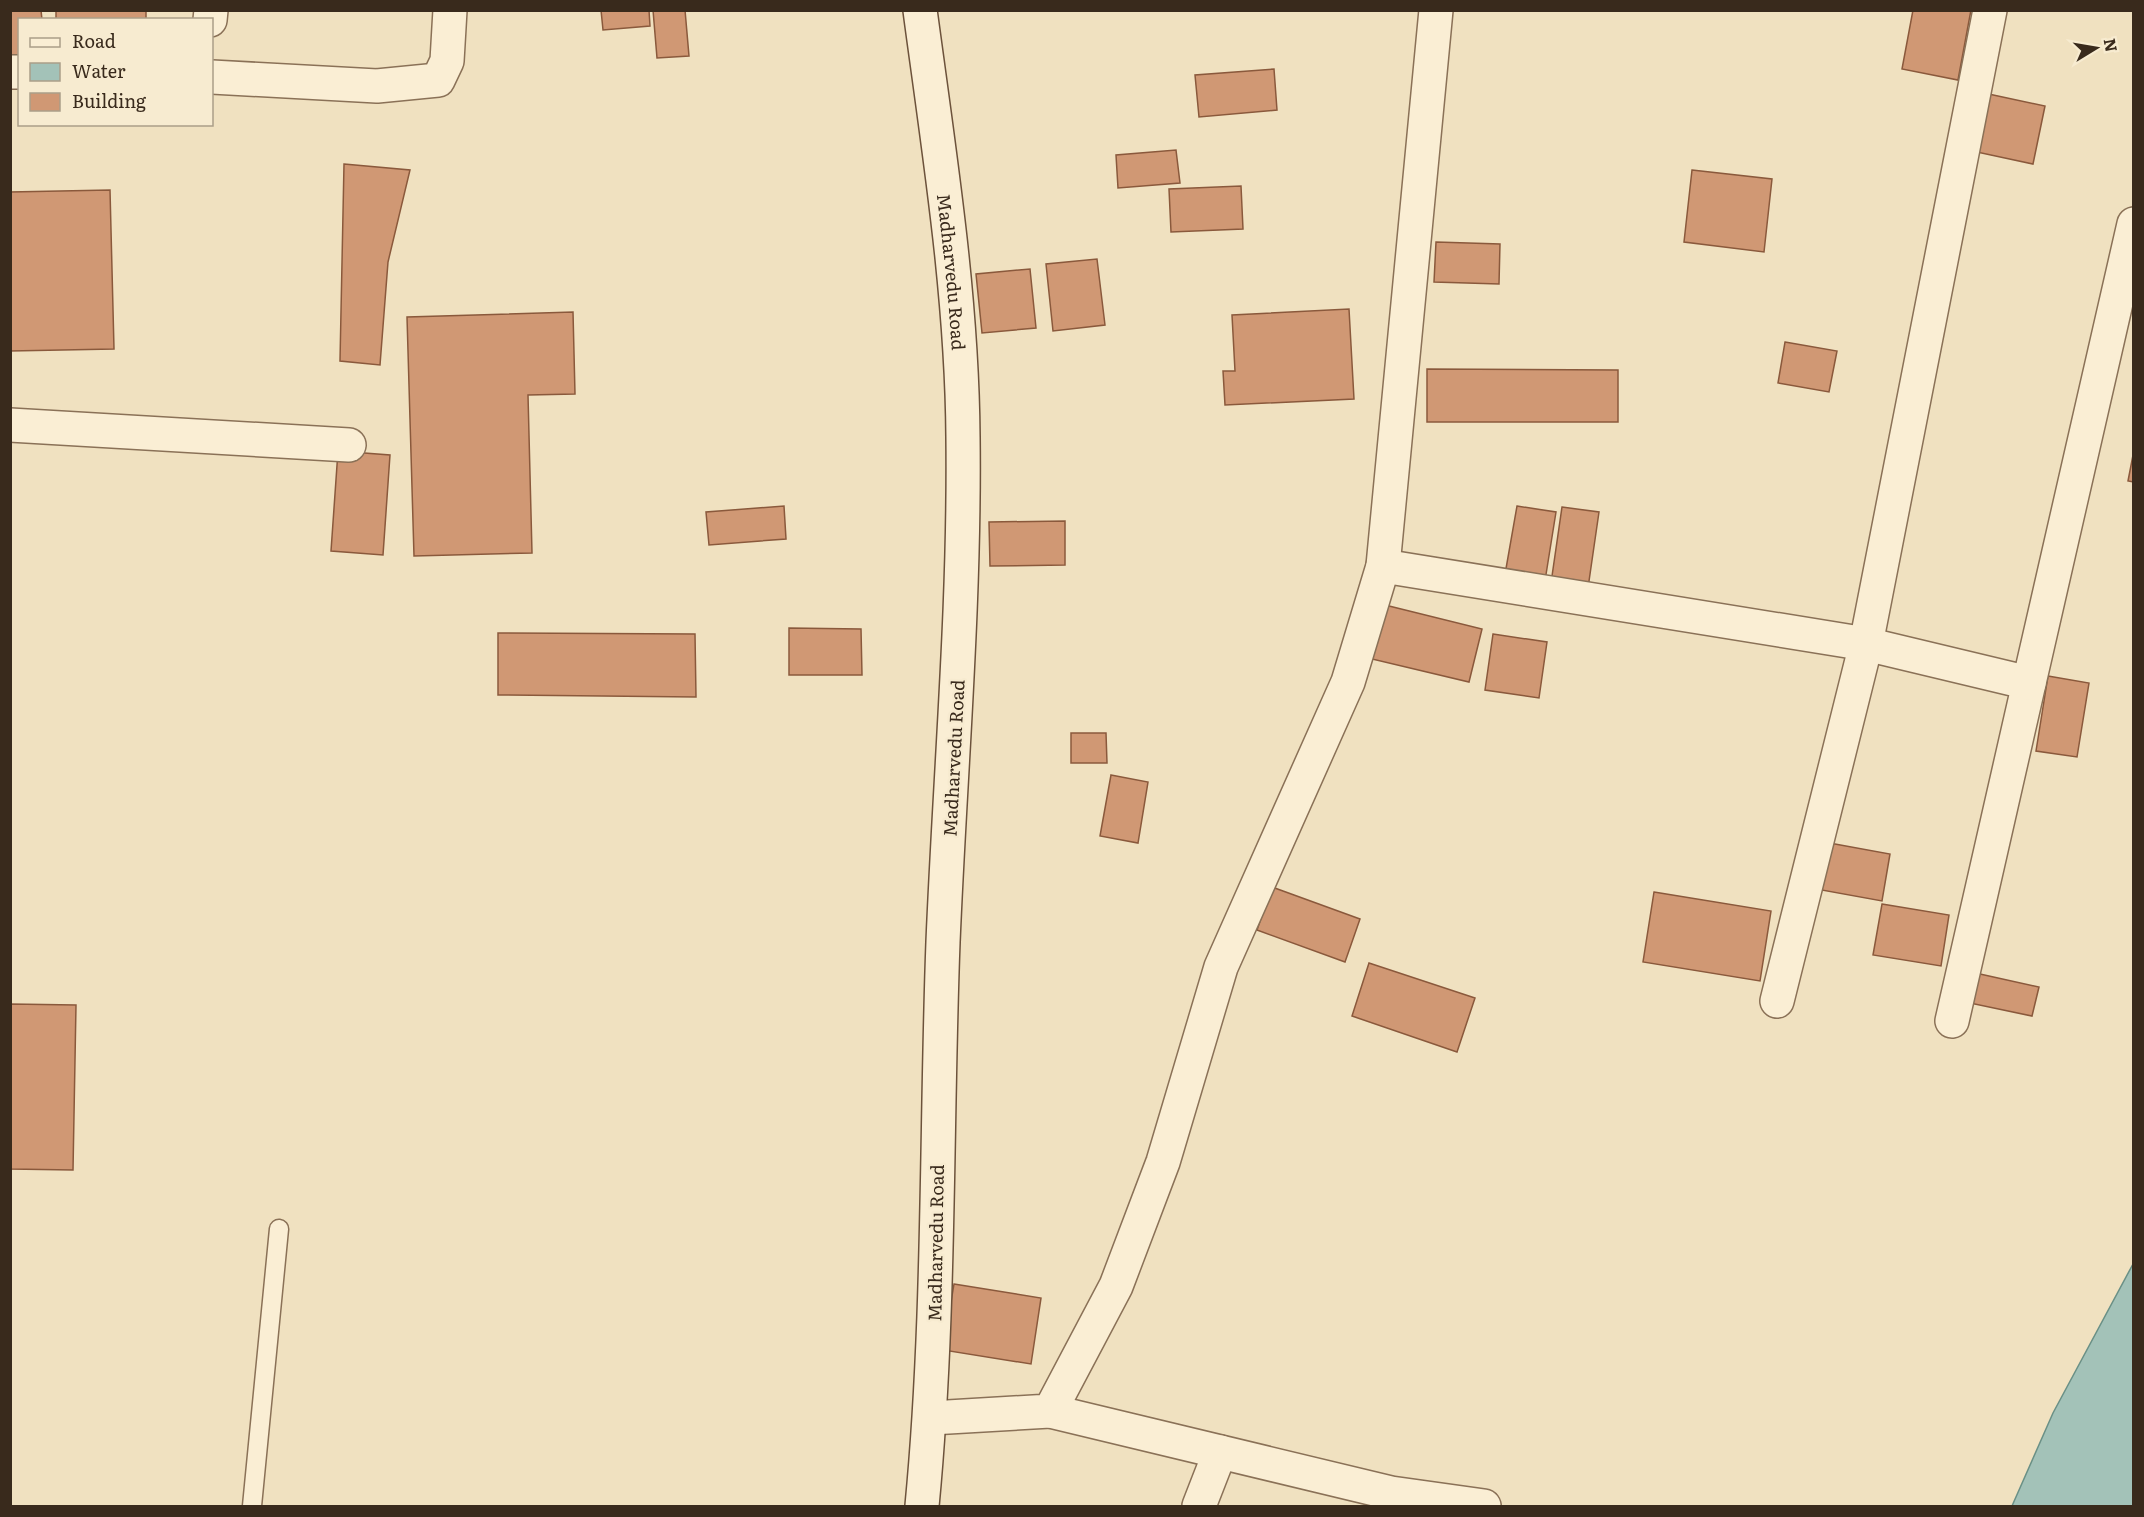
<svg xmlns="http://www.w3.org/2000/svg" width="2144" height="1517" font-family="Literata,serif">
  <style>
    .water { fill: #a3c2b8; stroke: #6a9086; stroke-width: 1.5 }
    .building { fill: #d09874; stroke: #8a593c; stroke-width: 1.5 }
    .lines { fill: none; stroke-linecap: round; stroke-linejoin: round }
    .lane-casing { stroke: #8a7157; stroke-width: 21 }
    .street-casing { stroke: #8a7157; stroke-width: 36 }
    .secondary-casing { stroke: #6c523b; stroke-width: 36 }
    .lane { stroke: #faeed4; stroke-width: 18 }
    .street { stroke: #faeed4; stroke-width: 33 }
    .secondary { stroke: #faeed4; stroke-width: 33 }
    .labels { text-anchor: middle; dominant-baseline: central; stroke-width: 5; stroke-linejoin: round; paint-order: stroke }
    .street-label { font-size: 18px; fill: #392a1c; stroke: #f7ebd0 }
  </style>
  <rect width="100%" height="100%" fill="#f0e1c0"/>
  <path class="water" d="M 2133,1264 L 2133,1506 L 2012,1506 L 2053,1413 Z"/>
  <g class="building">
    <path d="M 10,10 L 41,10 L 42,20 L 20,20 L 20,68 L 10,68 Z"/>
    <rect x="56" y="10" width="90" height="10"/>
    <path d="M 601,10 L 649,10 L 650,26 L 603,30 Z"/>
    <path d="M 653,10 L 685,10 L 689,56 L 657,58 Z"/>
    <path d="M 1913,10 L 1971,10 L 1958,80 L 1902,69 Z"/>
    <path d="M 1274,69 L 1277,110 L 1199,117 L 1195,75 Z"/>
    <path d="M 1984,93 L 2045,106 L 2033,164 L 1972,151 Z"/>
    <path d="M 1176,150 L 1180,183 L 1118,188 L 1116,155 Z"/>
    <path d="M 344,164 L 410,170 L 388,262 L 380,365 L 340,361 Z"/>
    <path d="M 1692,170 L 1772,179 L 1764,252 L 1684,242 Z"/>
    <path d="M 1241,186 L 1243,229 L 1171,232 L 1169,189 Z"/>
    <path d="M 110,190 L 114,349 L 10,351 L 10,192 Z"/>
    <path d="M 1436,242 L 1500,244 L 1499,284 L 1434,282 Z"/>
    <path d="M 1097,259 L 1105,325 L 1053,331 L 1046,264 Z"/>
    <path d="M 1030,269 L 1036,328 L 982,333 L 976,274 Z"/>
    <path d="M 1349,309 L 1354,399 L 1225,405 L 1223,371 L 1235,371 L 1232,315 Z"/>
    <path d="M 573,312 L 575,394 L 528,395 L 532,553 L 414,556 L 407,317 Z"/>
    <path d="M 1785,342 L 1837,351 L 1829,392 L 1778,383 Z"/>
    <path d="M 1427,369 L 1618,370 L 1618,422 L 1427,422 Z"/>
    <path d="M 2134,450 L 2134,482 L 2128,481 Z"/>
    <path d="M 338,451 L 390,455 L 383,555 L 331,551 Z"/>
    <path d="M 784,506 L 786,539 L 709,545 L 706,512 Z"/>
    <path d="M 1517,506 L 1556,512 L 1544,587 L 1504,580 Z"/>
    <path d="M 1562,507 L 1599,512 L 1588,588 L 1551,583 Z"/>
    <path d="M 1065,521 L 1065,565 L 990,566 L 989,522 Z"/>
    <path d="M 1385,605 L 1482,629 L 1469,682 L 1372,659 Z"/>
    <path d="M 789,628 L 861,629 L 862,675 L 789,675 Z"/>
    <path d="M 498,633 L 695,634 L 696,697 L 498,695 Z"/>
    <path d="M 1493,634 L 1547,642 L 1539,698 L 1485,690 Z"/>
    <path d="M 2048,676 L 2089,683 L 2077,757 L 2036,751 Z"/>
    <path d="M 1071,733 L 1106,733 L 1107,763 L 1071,763 Z"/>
    <path d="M 1111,775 L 1148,782 L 1138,843 L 1100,836 Z"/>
    <path d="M 1824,842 L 1890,854 L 1882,901 L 1816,889 Z"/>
    <path d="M 1272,887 L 1360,919 L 1345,962 L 1257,930 Z"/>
    <path d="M 1654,892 L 1771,911 L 1760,981 L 1643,962 Z"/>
    <path d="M 1882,904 L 1949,915 L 1941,966 L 1873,955 Z"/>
    <path d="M 1369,963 L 1475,998 L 1457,1052 L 1352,1016 Z"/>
    <path d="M 1971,972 L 2039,987 L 2032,1016 L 1965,1002 Z"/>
    <path d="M 10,1004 L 76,1005 L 73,1170 L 10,1169 Z"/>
    <path d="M 954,1284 L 1041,1298 L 1031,1364 L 943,1350 Z"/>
  </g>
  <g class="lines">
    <g class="lane-casing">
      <path id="lane" d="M 252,1506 L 279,1229"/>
    </g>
    <g class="street-casing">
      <g id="street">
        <path d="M 210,20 L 211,10"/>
        <path d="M 10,72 L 20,72"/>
        <path d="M 212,77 L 377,86 L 438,80 L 447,61 L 450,10"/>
        <path d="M 10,425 L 349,445"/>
        <path d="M 1383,566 L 1866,644 L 2029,683 L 1952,1021"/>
        <path d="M 2029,683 L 2134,224"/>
        <path d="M 1777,1001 L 1866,644 L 1990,10"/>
        <path d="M 1050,1411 L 1391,1493 L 1484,1506"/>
        <path d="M 931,1418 L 1050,1411 L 1116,1286 L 1163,1162 L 1221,967 L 1348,682 L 1383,566 L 1436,10"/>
        <path d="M 1199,1506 L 1220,1452"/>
      </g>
    </g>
    <g class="secondary-casing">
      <g id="secondary">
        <path id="s1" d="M 920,10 C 939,152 962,294 963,437 C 965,606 950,774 943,942 C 936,1130 940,1319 922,1506"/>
      </g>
    </g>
    <use href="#lane" class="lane"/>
    <use href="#street" class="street"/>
    <use href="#secondary" class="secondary"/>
  </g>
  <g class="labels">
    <g class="street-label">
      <text stroke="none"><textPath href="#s1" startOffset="264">Madharvedu Road</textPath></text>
      <text transform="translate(953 758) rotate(-87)">Madharvedu Road</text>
      <text transform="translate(935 1243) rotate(-89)">Madharvedu Road</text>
    </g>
  </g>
  <rect width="2144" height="1517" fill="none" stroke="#392a1c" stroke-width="24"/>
  <rect x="18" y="18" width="195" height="108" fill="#f7ebd0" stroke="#ab9e88" stroke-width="1.5"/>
  <rect x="30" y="38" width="30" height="9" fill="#faeed4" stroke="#ab9e88" stroke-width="1.5"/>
  <text x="72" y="48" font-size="18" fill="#392a1c">Road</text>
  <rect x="30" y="63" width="30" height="18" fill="#a3c2b8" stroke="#ab9e88" stroke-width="1.5"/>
  <text x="72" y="78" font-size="18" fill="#392a1c">Water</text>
  <rect x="30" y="93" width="30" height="18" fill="#d09874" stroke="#ab9e88" stroke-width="1.5"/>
  <text x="72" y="108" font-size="18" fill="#392a1c">Building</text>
  <g transform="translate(2096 48) rotate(79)" stroke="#f7ebd0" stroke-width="4.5" paint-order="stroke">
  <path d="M0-4.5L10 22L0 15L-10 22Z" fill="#392a1c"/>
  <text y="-9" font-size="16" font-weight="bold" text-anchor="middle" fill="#392a1c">N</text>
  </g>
</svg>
